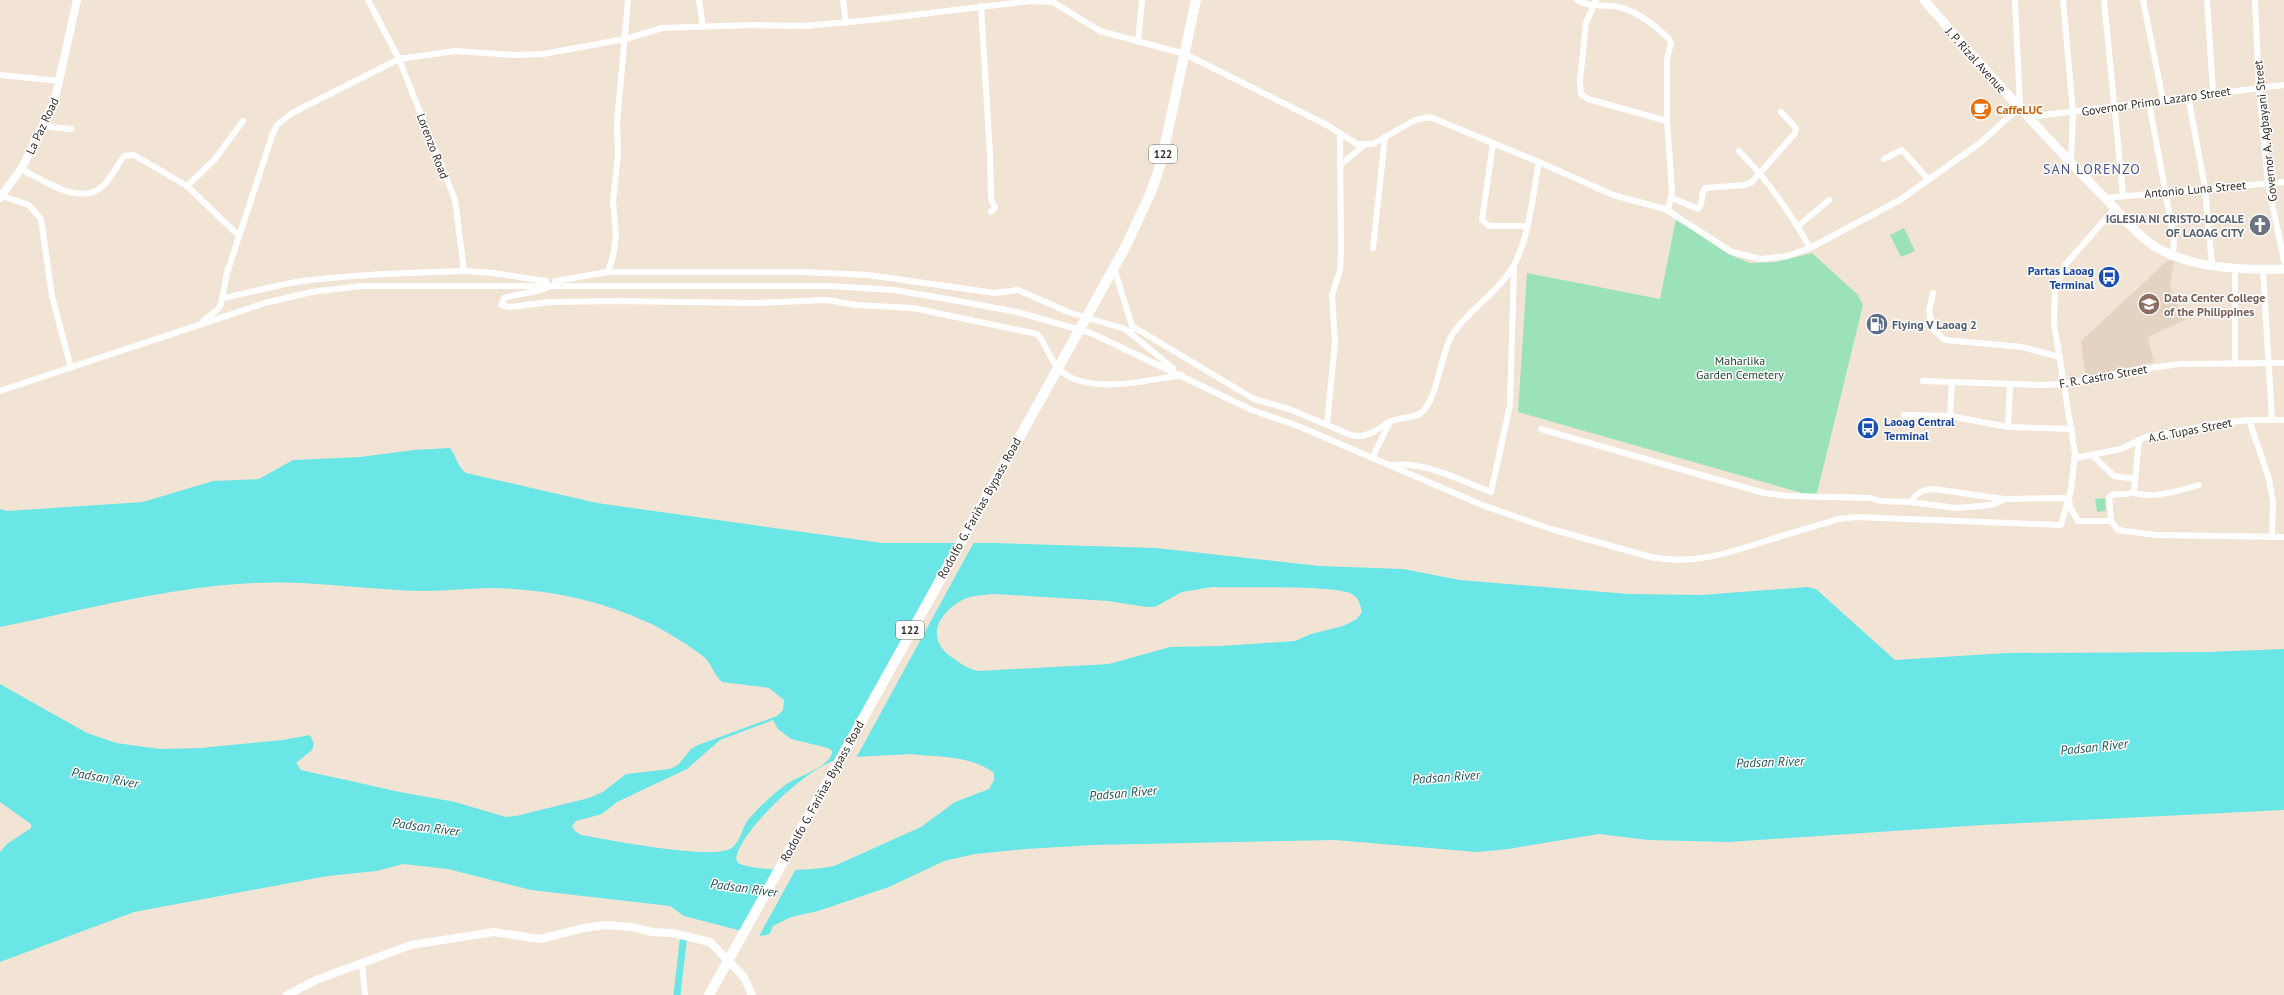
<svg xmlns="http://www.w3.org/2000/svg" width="2284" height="995" font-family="'PT Sans',sans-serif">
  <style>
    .education { fill: #e4d2c3 }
    .green { fill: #9be2bb }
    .water { fill: #6ae6e6; fill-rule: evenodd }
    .pier { fill: #f2e4d5 }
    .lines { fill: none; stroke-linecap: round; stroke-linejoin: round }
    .canal { stroke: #6ae6e6; stroke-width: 7 }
    .minor { stroke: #fff; stroke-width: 6 }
    .tertiary { stroke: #fff; stroke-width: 8 }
    .secondary { stroke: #fff; stroke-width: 9 }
    .primary { stroke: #fff; stroke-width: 10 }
    .labels { text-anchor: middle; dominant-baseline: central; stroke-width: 3; stroke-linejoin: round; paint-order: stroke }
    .shield { fill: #fff; stroke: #706c68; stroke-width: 1 }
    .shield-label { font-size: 11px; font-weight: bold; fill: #332d27 }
    .street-label { font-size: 12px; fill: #332d27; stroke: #fff }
    .food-label { font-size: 12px; font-weight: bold; fill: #c56008; stroke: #fff; text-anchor: start }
    .worship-label { font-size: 12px; font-weight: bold; fill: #5b616d; stroke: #fff; text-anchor: end }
    .transit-label { font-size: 12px; font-weight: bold; fill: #164399; stroke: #fff; text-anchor: end }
    .education-label { font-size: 12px; font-weight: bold; fill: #785e54; stroke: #fff; text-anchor: start }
    .service-label { font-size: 12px; font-weight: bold; fill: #4e5e75; stroke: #fff; text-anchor: start }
    .park-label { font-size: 12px; fill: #1e4431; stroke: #fff }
    .water-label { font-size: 13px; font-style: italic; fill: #1e5354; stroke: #fff }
    .quarter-label { font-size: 14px; letter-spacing: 1px; fill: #444f8c; stroke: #fff }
  </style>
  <rect width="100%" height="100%" fill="#f2e4d5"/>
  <path class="education" d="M 2174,260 L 2170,287 L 2185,320 L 2148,337 L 2154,362 L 2086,377 L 2081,341 L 2167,261 Z"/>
  <g class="green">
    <path d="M 1676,219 L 1728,254 L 1750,263 L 1776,262 L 1812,253 L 1858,295 L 1863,305 L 1816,497 L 1518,412 L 1527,273 L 1660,299 Z"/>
    <path d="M 1904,228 L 1915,251 L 1901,257 L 1890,235 Z"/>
    <path d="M 2105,498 L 2106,511 L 2097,512 L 2095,499 Z"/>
  </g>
  <path class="water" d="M 450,448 C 457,457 457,467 466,473 L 597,503 L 882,543 L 994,543 L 1156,548 L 1320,566 L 1403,569 L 1460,580 L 1628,594 L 1701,595 L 1807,587 L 1816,589 L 1895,660 L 2007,653 L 2208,652 L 2284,649 L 2284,810 L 1983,825 L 1729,842 L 1648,840 L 1599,834 L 1508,849 L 1477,852 L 1335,840 L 1093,845 L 1026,849 L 975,854 L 944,861 L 889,887 L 818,911 L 791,917 L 773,926 L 770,934 L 761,936 L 684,916 L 670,906 L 531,890 L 448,869 L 403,864 L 377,871 L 328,876 L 134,912 L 0,962 L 0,852 L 7,844 L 31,828 L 31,824 L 0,802 L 0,684 L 87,733 L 116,743 L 160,749 L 200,748 L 283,740 L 310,735 L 314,744 L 312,750 L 296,763 L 301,770 L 400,792 L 455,802 L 506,817 L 516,816 L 589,798 L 603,792 L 626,774 L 670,769 L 678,765 L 691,749 L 698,745 L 777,716 L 783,710 L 784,700 L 769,688 L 722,682 C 714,675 712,665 705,658 C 694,648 661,628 647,622 C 599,600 545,589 492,588 C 469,588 447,591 424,591 C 368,590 310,580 254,583 C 168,587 84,610 0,627 L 0,509 L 7,511 L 143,502 L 213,481 L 259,479 L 293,460 L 360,457 L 414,450 ZM 1212,587 C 1236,588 1337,585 1352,594 C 1359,598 1360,605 1362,612 L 1357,619 L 1343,626 L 1311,634 L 1295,641 L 1221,646 L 1170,647 L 1109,664 L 978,671 C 968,669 961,664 953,658 C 923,639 939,610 967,598 C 976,595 984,595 994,594 L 1108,601 L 1147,607 L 1155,607 L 1182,592 ZM 773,720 L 778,729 L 791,739 L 828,748 L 832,751 C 833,765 800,776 790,782 C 778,789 753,812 746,823 C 742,830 740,841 733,847 C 718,862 605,839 581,835 L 574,830 L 572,826 L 576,821 L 602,814 L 617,802 L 687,769 L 720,740 ZM 910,754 C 936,757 971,755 994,773 L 994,780 L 989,789 L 955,802 L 921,827 L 834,866 C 814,871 756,872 738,863 L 736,858 C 742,829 807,768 836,760 C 860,755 886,756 910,754 Z"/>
  <g class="pier">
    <path d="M 956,542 L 974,542 L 855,760 L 835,763 Z"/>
    <path d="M 776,866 L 797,867 L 758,938 L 747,936 Z"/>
  </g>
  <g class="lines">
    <path class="canal" d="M 677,995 L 683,942"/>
    <g class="minor">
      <path d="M 368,0 L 399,59 L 455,200 L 464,271 L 493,273 L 546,281"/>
      <path d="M 699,0 L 703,27"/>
      <path d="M 843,0 L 846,23"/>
      <path d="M 1577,0 C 1588,7 1601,5 1613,6 C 1634,9 1655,25 1669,39 L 1671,43 L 1667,59 L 1667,121 L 1672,191 L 1668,211"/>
      <path d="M 1596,0 L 1586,23 L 1580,81 L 1581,94 L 1588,99 L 1667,121"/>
      <path d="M 2063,0 L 2073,112 L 2071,162"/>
      <path d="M 2104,0 L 2123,195"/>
      <path d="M 2143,0 L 2163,100"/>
      <path d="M 2207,0 L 2213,92"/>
      <path d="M 2255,0 L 2259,87 L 2268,184 L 2284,261"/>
      <path d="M 981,6 L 990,155 L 991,199 L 995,208 L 991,212"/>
      <path d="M 1138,42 L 1142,0"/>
      <path d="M 0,75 L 60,81"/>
      <path d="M 2188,96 L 2205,188 L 2212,265"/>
      <path d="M 2149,102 L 2174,239 L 2173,256"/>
      <path d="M 2029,117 L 2284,85"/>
      <path d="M 43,126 L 71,129"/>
      <path d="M 1493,143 L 1482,220 L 1489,226 L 1526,226"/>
      <path d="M 1739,151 C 1768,180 1790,212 1810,248"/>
      <path d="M 1884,159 L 1902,150 L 1929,180"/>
      <path d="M 1340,165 L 1364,145"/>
      <path d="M 21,169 C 43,180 79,207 103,186 C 111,178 117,166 124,156 L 134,155 L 187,186 L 239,236"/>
      <path d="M 187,186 L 215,159 L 243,121"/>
      <path d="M 2,196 L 29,205 L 41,219 L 52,296 L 71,368"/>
      <path d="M 1672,198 L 1698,209 C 1704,204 1700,194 1705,188 L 1745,185 L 1752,182 L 1795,133 L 1796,128 L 1781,112"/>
      <path d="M 2105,198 L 2284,182"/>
      <path d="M 1798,226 L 1829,200"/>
      <path d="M 1373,248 L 1385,137"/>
      <path d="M 1114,268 L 1133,329"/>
      <path d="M 2263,270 L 2272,420"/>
      <path d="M 608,272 L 613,256 L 616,236 L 613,201 L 618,155 L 617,123 L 628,0"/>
      <path d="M 555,281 L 608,272 L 803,272 L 868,275 L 995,293 L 1018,290 L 1068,312 L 1125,329 L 1173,368"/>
      <path d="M 548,287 C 534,294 518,293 504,298 L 501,305 L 510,307 L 551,302 L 615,301 L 756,303 L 827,300 L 856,305 L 913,308 L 1037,334 C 1048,345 1048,360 1062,372 C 1090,395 1149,380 1182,375"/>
      <path d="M 1933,293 L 1929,311 L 1933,329 L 1945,340 L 2022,347 L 2060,357"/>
      <path d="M 223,298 C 249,293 276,285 303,281 C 357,274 410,273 464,271"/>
      <path d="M 202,322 L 218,309 L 221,304 L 227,273 L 273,133 L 278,124 L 292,113 L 399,59 L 455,51 L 515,55 L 543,54 L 625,39 L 662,28 L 752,25 L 804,26 L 871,20 L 1031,1 L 1053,2 L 1100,31 L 1185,54 L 1327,125 L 1357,144 L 1373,144 L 1415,120 L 1430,117 L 1539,162 L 1613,195 L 1665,209 L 1732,252 L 1761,259 L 1787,256 L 1810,248 L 1900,200 L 1980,143 L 2020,107 L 2015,0"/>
      <path d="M 1132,326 L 1254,399 L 1289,409 L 1351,435 C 1366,439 1376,430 1389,422 C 1398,417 1413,419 1421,413 C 1438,399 1440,355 1452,335 C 1466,313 1490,298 1506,277 C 1529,249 1532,197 1539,162"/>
      <path d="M 2235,364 L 2235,269"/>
      <path d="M 1923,381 L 2041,385 L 2065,384 L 2135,370 L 2180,364 L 2284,363"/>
      <path d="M 0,391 L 265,303 L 312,292 L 360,286 L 829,286 L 894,290 L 947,299 L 1017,312 L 1091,333 L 1252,410 L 1298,426 L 1482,505 L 1551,529 L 1647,556 C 1689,566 1726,554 1766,541 C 1790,533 1815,526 1839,519 L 1856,517 L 2061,525 L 2071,490 L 2075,454 L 2054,323 L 2055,290 L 2065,265 L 2115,208"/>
      <path d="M 1904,415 L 1950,416 L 2008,427 L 2072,429"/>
      <path d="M 1950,416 L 1952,383"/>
      <path d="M 2249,420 L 2269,479 L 2273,502 L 2272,537"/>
      <path d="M 1327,424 L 1335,342 L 1332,295 L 1340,270 L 1341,251 L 1340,134"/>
      <path d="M 2008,427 L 2010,384"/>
      <path d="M 1541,429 L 1764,493 L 1788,496 L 1871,498 L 1880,501 L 1911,502 L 1956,508 L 1991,505 L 2006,499 L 2069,498 L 2070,507 L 2078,521 L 2111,521"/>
      <path d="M 2139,440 L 2134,491 C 2127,498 2116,490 2109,497 L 2111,521 L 2118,530 L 2156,535 L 2284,537"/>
      <path d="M 2092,455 L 2114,476 L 2135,479"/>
      <path d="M 1372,458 L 1390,422"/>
      <path d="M 2075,458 L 2121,449 L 2146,437 L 2221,423 L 2249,420 L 2284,420"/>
      <path d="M 1392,465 C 1426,461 1460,481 1491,492 L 1510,405 L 1514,266"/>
      <path d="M 2133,492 C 2149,500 2183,490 2199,485"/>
      <path d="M 1911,502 C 1917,492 1922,490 1934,489 L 2004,499"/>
      <path d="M 362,963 L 365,995"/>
    </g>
    <g class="tertiary">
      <path d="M 0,198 L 23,166 L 55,99 L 77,0"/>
      <path d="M 287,995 L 316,980 L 411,945 L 494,932 L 540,939 L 584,928 L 605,925 L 632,927 L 652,932 L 672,933 L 710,942 L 744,977 L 752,995"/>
    </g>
    <path class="secondary" d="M 1924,0 C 1981,66 2039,130 2100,193 C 2119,211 2136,236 2159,249 C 2196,269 2243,270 2284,269"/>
    <path class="primary" d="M 709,995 L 1126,246 L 1151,192 L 1161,163 L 1196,0"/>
  </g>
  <defs>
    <g id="cafe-disc" transform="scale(1.15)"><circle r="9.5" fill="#e8710a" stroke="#fff"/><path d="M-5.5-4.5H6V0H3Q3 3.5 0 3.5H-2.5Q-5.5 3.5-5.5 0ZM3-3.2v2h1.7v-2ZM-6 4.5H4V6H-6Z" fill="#fff"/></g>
    <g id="church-disc" transform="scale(1.15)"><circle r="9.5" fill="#6b7280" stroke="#fff"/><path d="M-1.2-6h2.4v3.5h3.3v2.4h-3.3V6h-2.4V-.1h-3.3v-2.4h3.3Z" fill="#fff"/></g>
    <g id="bus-disc" transform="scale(1.15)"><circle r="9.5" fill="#1a4fb4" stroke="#fff"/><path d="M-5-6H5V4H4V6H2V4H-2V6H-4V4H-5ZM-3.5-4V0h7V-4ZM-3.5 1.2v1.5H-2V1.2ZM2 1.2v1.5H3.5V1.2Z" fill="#fff"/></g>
    <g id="university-disc" transform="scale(1.15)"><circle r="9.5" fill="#8d6e63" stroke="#fff"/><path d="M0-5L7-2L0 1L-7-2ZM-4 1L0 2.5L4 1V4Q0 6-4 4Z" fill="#fff"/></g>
    <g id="fuel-disc" transform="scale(1.15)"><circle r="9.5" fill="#5c6f8a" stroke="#fff"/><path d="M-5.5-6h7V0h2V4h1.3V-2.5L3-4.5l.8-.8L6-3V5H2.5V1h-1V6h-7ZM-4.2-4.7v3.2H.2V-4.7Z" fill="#fff"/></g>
  </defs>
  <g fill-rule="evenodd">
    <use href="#cafe-disc" x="1981" y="109"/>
    <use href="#church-disc" x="2260" y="225"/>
    <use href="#bus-disc" x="2109" y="277"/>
    <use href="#university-disc" x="2149" y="304"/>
    <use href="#fuel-disc" x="1877" y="324"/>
    <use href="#bus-disc" x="1868" y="428"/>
  </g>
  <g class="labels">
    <g class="shield">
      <rect x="1149" y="145" width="28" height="18" rx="3"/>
      <rect x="896" y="621" width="28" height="18" rx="3"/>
    </g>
    <g class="shield-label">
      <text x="1163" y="154">122</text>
      <text x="910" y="630">122</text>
    </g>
    <g class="street-label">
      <text transform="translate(1976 60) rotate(48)">J. P. Rizal Avenue</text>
      <text transform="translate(2156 101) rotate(-8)">Governor Primo Lazaro Street</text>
      <text transform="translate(42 126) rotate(-65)">La Paz Road</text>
      <text transform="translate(2265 131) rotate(-96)">Governor A. Agbayani Street</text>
      <text transform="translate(433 146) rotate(69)">Lorenzo Road</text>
      <text transform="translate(2195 189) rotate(-5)">Antonio Luna Street</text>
      <text transform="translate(2103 376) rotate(-10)">F. R. Castro Street</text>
      <text transform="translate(2190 430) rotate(-11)">A.G. Tupas Street</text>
      <text transform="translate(979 508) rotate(-61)">Rodolfo G. Fariñas Bypass Road</text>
      <text transform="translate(822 791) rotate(-61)">Rodolfo G. Fariñas Bypass Road</text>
    </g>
    <g class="food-label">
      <text x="1996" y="109">CaffeLUC</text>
    </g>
    <g class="worship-label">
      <text x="2244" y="218">IGLESIA NI CRISTO-LOCALE<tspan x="2244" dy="14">OF LAOAG CITY</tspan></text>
    </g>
    <g class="transit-label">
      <text x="2094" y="270">Partas Laoag<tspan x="2094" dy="14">Terminal</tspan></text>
      <text x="1884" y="421" text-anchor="start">Laoag Central<tspan x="1884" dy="14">Terminal</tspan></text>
    </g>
    <g class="education-label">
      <text x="2164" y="297">Data Center College<tspan x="2164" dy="14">of the Philippines</tspan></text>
    </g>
    <g class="service-label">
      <text x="1892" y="324">Flying V Laoag 2</text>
    </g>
    <g class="park-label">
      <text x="1740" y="360">Maharlika<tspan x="1740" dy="14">Garden Cemetery</tspan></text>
    </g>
    <g class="water-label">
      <text transform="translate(2094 747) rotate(-6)">Padsan River</text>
      <text transform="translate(1770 762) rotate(-2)">Padsan River</text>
      <text transform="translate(1446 777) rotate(-4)">Padsan River</text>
      <text transform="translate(105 778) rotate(10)">Padsan River</text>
      <text transform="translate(1123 793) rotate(-5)">Padsan River</text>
      <text transform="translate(426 827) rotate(8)">Padsan River</text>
      <text transform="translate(744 888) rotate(8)">Padsan River</text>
    </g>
    <g class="quarter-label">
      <text x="2092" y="169">SAN LORENZO</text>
    </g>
  </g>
</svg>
